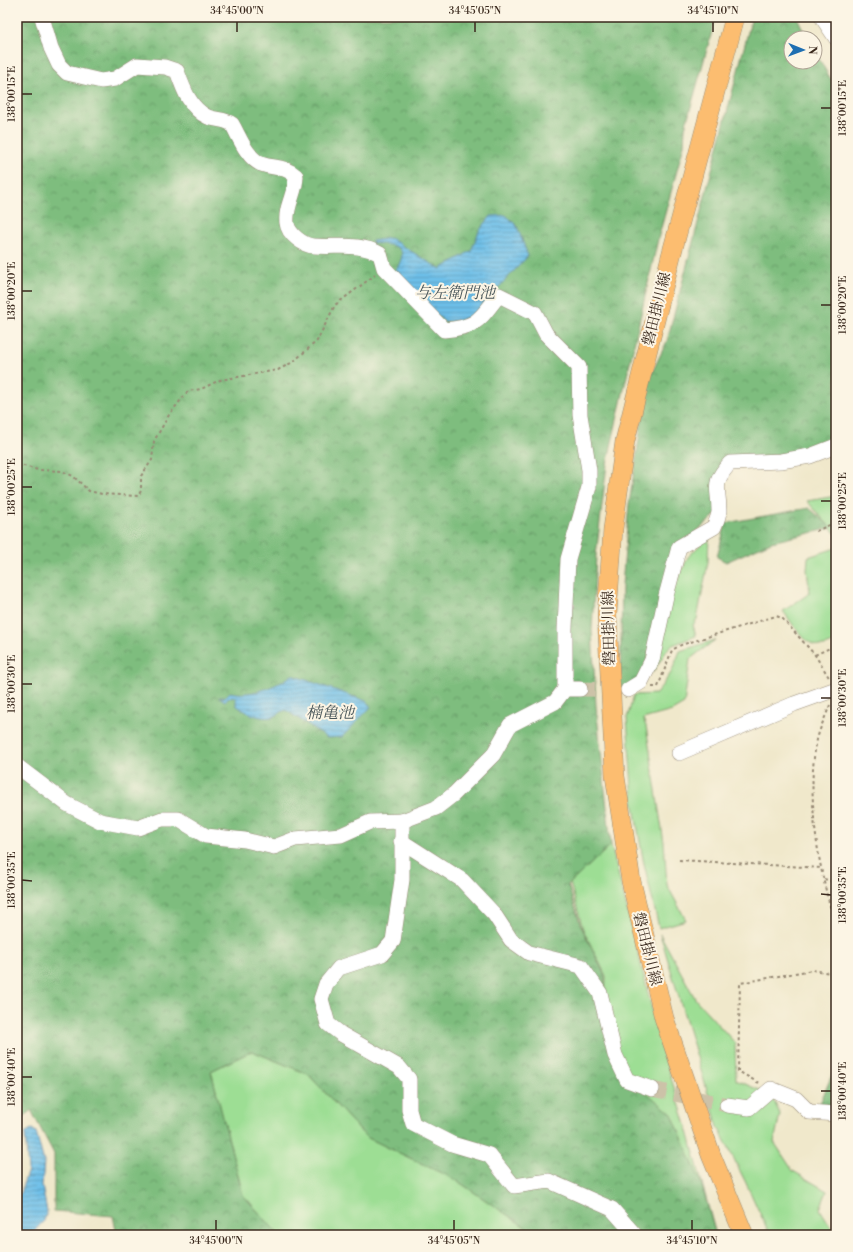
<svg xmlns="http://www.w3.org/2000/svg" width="853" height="1252" font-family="'Libre Bodoni','Noto Serif JP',serif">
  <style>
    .grass { fill: #9dde94; stroke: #6c8459 }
    .forest { fill: url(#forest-crowns); stroke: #5c744e }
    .water { fill: url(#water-rules); stroke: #547484 }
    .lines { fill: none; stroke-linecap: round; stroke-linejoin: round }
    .minor-tunnel { stroke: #ccc2a8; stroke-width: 15; stroke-dasharray: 15 8; stroke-linecap: butt }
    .minor-casing { stroke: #968974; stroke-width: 16 }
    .major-casing { stroke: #968974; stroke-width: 20 }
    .path { stroke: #968974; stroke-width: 2; stroke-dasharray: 3 3; stroke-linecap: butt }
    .minor { stroke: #fff; stroke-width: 15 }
    .major { stroke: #fcbd6f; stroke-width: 19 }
    .ticks { fill: none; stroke: #3b2a1e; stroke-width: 1.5 }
    .labels { text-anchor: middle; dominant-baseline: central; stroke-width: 4; stroke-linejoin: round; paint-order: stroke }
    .street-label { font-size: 15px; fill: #3b2a1e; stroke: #fcf5e5 }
    .water-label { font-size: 16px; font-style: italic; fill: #4a575b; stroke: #fcf5e5 }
    .neatline { fill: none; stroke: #3b2a1e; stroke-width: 1.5 }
    .ticks-label { font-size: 10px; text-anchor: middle; fill: #3b2a1e }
  </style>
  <defs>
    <pattern id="forest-crowns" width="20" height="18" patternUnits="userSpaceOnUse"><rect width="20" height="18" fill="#7ebd7e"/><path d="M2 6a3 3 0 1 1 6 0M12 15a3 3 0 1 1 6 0" fill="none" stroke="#689a67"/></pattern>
    <pattern id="water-rules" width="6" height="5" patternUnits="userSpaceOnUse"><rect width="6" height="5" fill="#6dbfe9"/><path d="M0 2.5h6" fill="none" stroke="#5b9bbc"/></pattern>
  </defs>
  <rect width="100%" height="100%" fill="#fcf5e5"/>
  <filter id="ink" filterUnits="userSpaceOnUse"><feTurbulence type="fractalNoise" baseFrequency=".025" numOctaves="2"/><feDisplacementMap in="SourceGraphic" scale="8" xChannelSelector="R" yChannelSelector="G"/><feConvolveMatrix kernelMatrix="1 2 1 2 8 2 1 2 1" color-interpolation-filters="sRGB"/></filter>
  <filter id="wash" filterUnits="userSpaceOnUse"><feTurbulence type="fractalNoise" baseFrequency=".012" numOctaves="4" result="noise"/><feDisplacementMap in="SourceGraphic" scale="16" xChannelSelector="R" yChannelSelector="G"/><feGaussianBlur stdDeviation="0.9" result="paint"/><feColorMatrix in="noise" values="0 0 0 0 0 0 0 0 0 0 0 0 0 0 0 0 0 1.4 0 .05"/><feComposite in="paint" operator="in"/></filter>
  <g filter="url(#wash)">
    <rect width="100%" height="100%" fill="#f0e8cb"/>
    <g class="grass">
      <path d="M 836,496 L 836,534 L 807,501 Z"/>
      <path d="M 709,536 L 708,562 L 697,619 L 693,625 L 696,636 L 670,646 L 652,673 L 668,602 L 688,557 Z"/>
      <path d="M 836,548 L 836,641 C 811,658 797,629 783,611 L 810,593 L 807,570 L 808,557 Z"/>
      <path d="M 715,640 L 690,659 L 684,704 L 672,711 L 643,719 L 646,726 L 664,843 L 667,885 L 686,920 L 659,928 L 643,859 L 633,801 L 627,718 L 634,695 L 656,694 L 671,673 L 680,651 Z"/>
      <path d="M 611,845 L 663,1053 L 688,1131 L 716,1235 L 635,1083 L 615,1055 L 605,1011 L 606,976 L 583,929 L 570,883 Z"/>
      <path d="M 660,934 L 696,1000 L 735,1043 L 736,1080 L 771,1095 L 780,1114 L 774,1142 L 793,1171 L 827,1191 L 820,1209 L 836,1235 L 770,1235 L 745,1181 L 718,1127 Z"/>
      <path d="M 252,1051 L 308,1074 L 366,1137 L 456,1180 L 537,1235 L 279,1235 L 243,1195 L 211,1071 Z"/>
    </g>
    <g class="forest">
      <path d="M 17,17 L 716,17 L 685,128 L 684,145 L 658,239 L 607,464 L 596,555 L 592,630 L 596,706 L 611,845 L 568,885 L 581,926 L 605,976 L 604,1008 L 615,1055 L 635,1083 L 672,1114 L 701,1183 L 716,1235 L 537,1235 L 456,1180 L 366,1137 L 308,1074 L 252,1051 L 211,1071 L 243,1195 L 279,1235 L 117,1235 L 113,1216 L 54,1211 L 54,1154 L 31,1110 L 17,1124 Z"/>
      <path d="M 752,17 L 797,17 L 807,38 L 791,38 L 791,62 L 815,62 L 815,52 L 836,88 L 836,445 L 730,463 L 718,482 L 719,512 L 679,547 L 641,682 L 620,691 L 622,585 L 629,504 L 648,381 L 667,341 Z"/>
      <path d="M 809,508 L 832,528 L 771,542 L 726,562 L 717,557 L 726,523 Z"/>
      <path d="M 836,1065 L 836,1114 L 816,1113 Z"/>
    </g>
    <g class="water">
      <path d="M 506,215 L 517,226 L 528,256 L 499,287 L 495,288 C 478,309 473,323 443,321 L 396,270 C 412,244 392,245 372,243 L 372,241 L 390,238 L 440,269 L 471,251 L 479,231 L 491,216 Z"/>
      <path d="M 292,675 L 366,701 L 371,707 L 342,737 L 327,738 L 286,710 C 282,711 279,714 275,716 C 263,721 246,713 236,705 L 236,698 L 232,696 L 225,701 L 219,697 L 225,697 L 230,692 C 250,697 276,687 292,675 Z"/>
      <path d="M 32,1129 L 36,1132 L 44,1162 L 42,1186 L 47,1211 L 44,1221 L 30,1235 L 17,1235 L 17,1202 L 28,1170 L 25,1134 L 29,1130 Z"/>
    </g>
  </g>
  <g filter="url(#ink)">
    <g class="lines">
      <g class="minor-tunnel">
        <path d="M 580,689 L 628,690"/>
        <path d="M 652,1089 L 727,1105"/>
      </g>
      <g class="minor-casing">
        <g id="minor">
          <path d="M 42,17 L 51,48 L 59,65 L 67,73 L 101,81 L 115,79 L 137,65 L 165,67 L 177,71 C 183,88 190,109 208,117 C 216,120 225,119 232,124 C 239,136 247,158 261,164 C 275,169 283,165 296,176 C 296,193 285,206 287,223 C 288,234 304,246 314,246 C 336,248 359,242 380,254 L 384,268 L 444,330 C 478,327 479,320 499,295 L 535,313 L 546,334 L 579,367 L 580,415 L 589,470 L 589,487 L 568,559 L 565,629 L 565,689"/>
          <path d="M 822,17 L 836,38"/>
          <path d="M 580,689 L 565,689 L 555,702 L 510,725 L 493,755 L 454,794 L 436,808 L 402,821 L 402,880 L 393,941 L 382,954 L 339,968 L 326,984 L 321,999 L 328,1024 L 341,1034 L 399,1067 L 409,1079 L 409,1110 L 413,1124 L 452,1144 L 489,1155 L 514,1186 L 549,1181 L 612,1209 L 635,1235"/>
          <path d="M 628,690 L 641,682 L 652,660 L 666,596 L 679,547 L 714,527 C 716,522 719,516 719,511 C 719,487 711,484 730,463 L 781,461 L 810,456 L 836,446"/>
          <path d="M 679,753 L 794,704 L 836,689"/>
          <path d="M 17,766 L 67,804 L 100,821 L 138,828 L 162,819 L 178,819 L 206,836 L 245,840 L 274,847 L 295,839 L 341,835 L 370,822 L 402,821"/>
          <path d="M 401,841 L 462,880 L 494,914 L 511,940 L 529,953 L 581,966 L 600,993 L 615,1055 L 627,1080 L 652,1089"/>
          <path d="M 727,1105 L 749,1108 L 771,1089 L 796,1099 L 809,1112 L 836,1114"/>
        </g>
      </g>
      <g class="major-casing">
        <path id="major" d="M 735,17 L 671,256 L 625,441 L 613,529 L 607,615 L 615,776 L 631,881 L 664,1018 L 711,1155 L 744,1235"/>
      </g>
      <g class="path">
        <path d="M 17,464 L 38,470 L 62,471 L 73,476 L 89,491 L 102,494 L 138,496 L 141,491 L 141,476 L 152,460 L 154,441 L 169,415 L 188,391 L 201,389 L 220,380 L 278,370 L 293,362 L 317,341 L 335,305 L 375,275"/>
        <path d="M 816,531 L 836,522"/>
        <path d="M 815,655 L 836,645"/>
        <path d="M 652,687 L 658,687 L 672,650 L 681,645 L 776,616 L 782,618 L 815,655 L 830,679"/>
        <path d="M 830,705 C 825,718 818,731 816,745 C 806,795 819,876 836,925"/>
        <path d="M 834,789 L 836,789"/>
        <path d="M 679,860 L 822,868"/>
        <path d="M 824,879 L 836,882"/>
        <path d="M 759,1083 L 738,1071 L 740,983 L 812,970 L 836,974"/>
      </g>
      <use href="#minor" class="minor"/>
      <use href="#major" class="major"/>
    </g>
  </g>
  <path class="ticks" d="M 237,32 L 237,22M 475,32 L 475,22M 713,32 L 713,22M 22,94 L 32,94M 821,108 L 831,108M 22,291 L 32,291M 821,305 L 831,305M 22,487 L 32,487M 821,501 L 831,501M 22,684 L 32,684M 821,698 L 831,698M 22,880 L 32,881M 821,894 L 831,895M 22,1077 L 32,1077M 821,1091 L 831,1091M 216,1230 L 216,1220M 454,1230 L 454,1220M 692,1230 L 692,1220"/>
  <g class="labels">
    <g class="street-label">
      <text transform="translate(657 309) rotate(-76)">磐田掛川線</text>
      <text transform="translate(609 628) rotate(-91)">磐田掛川線</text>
      <text transform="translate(647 949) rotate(76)">磐田掛川線</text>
    </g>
    <g class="water-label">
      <text x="455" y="293">与左衛門池</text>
      <text x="330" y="713">楠亀池</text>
    </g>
  </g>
  <rect width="853" height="1252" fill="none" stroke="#fcf5e5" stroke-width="44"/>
  <g transform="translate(803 50) rotate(91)"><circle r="19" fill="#fcf5e5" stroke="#afa495"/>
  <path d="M0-3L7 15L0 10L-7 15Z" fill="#1f6fb2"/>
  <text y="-6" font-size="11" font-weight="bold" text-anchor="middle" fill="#3b2a1e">N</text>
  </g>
  <rect x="22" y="22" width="809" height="1208" class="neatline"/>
  <g class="ticks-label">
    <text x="237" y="14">34°45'00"N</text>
    <text x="475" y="14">34°45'05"N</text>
    <text x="713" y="14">34°45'10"N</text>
    <text transform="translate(11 94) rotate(-90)" y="4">138°00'15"E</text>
    <text transform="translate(842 108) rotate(-90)" y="4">138°00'15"E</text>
    <text transform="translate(11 291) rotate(-90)" y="4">138°00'20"E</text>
    <text transform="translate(842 305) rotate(-90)" y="4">138°00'20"E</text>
    <text transform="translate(11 487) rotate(-90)" y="4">138°00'25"E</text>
    <text transform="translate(842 501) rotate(-90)" y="4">138°00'25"E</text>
    <text transform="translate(11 684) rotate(-90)" y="4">138°00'30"E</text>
    <text transform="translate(842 698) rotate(-90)" y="4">138°00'30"E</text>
    <text transform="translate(11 880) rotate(-90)" y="4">138°00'35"E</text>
    <text transform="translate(842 895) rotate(-90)" y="4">138°00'35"E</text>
    <text transform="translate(11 1077) rotate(-90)" y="4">138°00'40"E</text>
    <text transform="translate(842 1091) rotate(-90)" y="4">138°00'40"E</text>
    <text x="216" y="1244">34°45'00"N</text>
    <text x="454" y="1244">34°45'05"N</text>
    <text x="692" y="1244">34°45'10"N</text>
  </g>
</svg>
